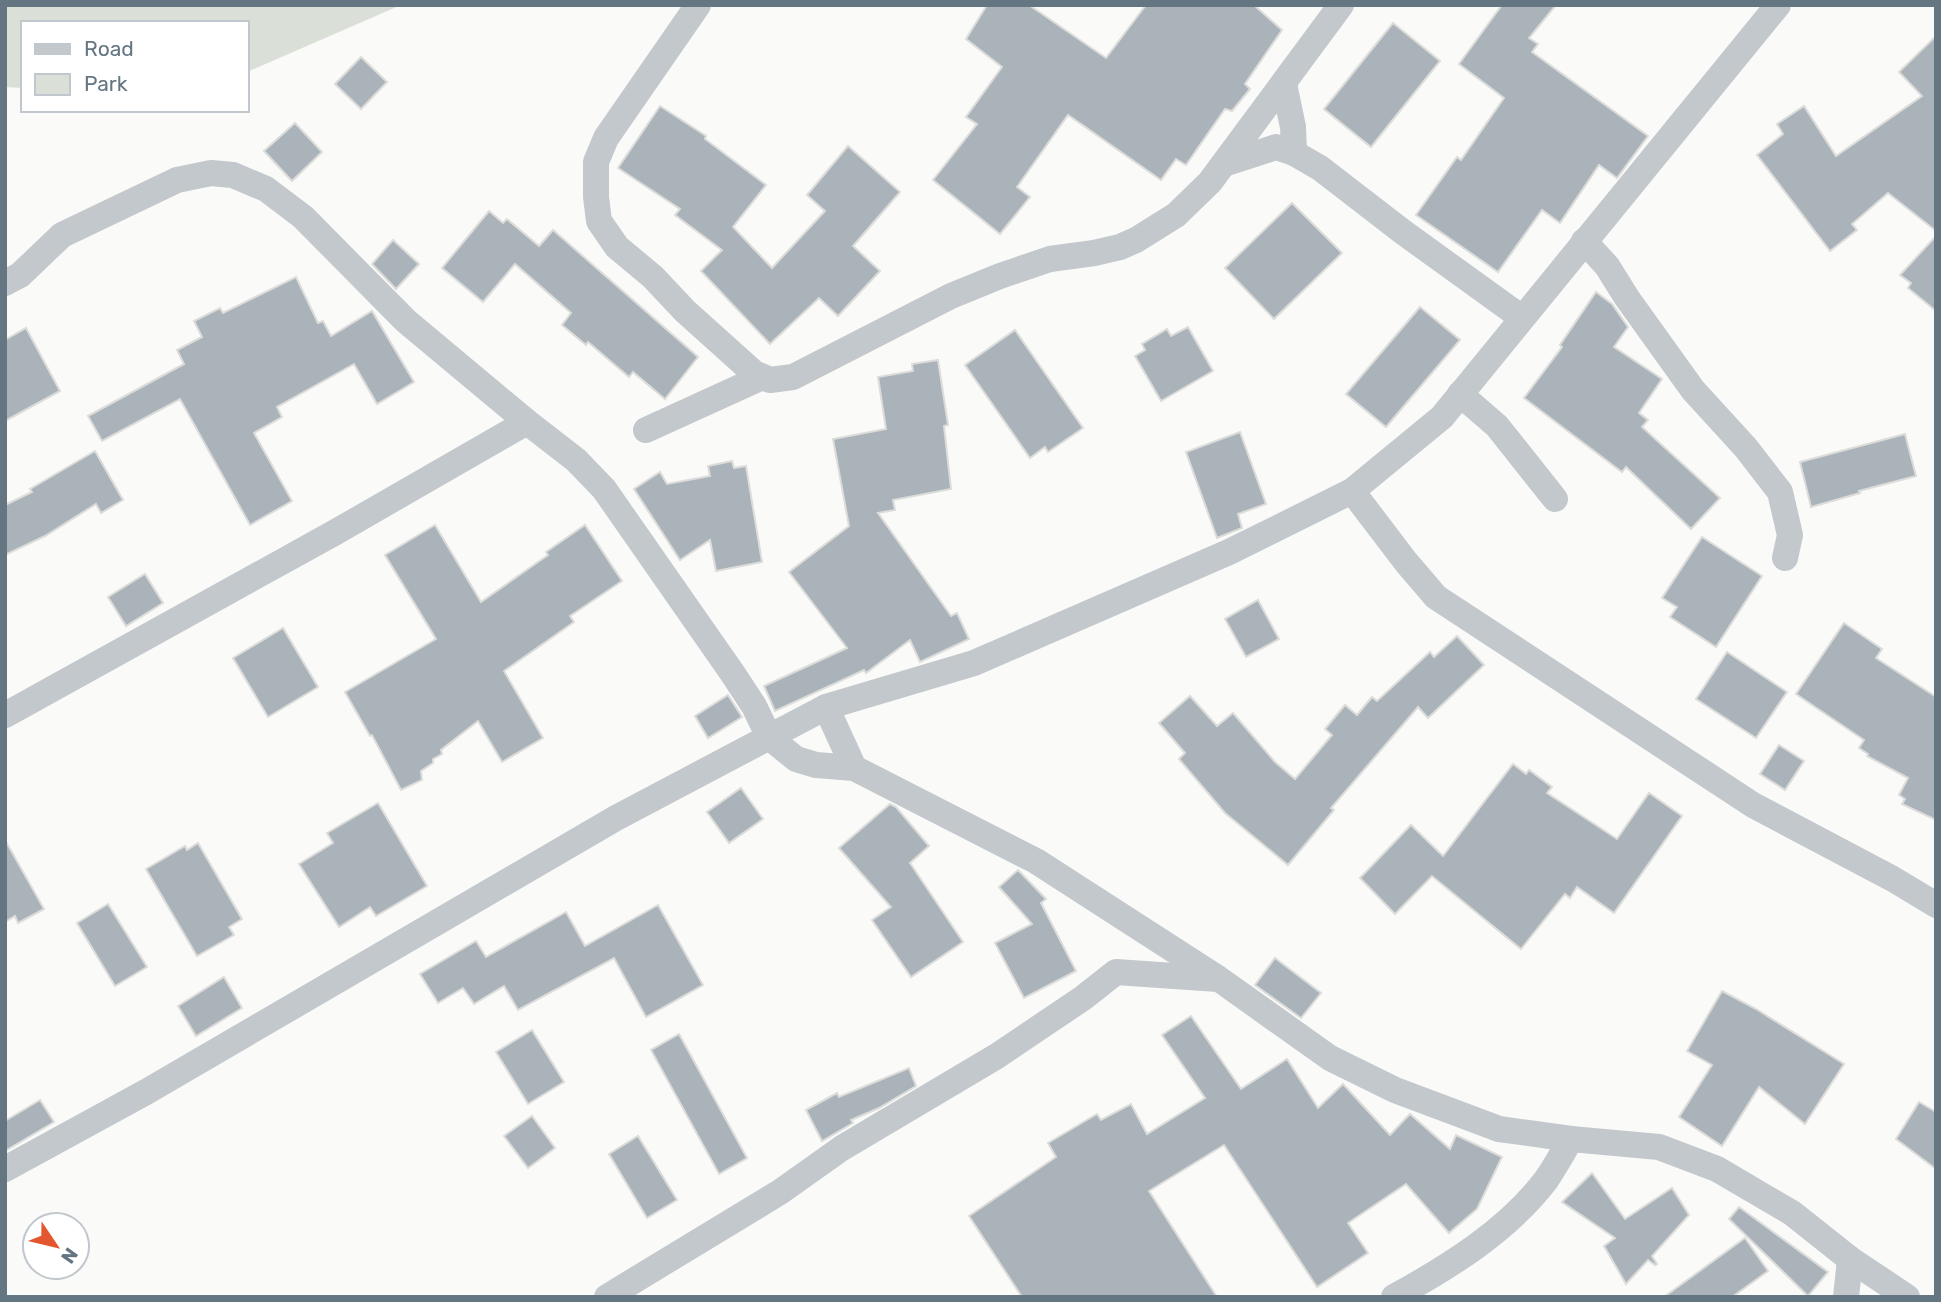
<svg xmlns="http://www.w3.org/2000/svg" width="1941" height="1302" font-family="Rubik,sans-serif">
  <style>
    .green { fill: #dadfd7 }
    .building { fill: #aab3b9; stroke: #dcdcda; stroke-width: 2 }
    .lines { fill: none; stroke-linecap: round; stroke-linejoin: round }
    .minor { stroke: #c3c8cc; stroke-width: 26 }
  </style>
  <rect width="100%" height="100%" fill="#fafaf8"/>
  <path class="green" d="M 5,5 L 401,5 L 247,72 L 247,23 L 23,23 L 23,88 L 5,87 Z"/>
  <g class="building">
    <path d="M 987,5 L 1029,5 L 1106,58 L 1146,5 L 1254,5 L 1282,30 L 1245,84 L 1250,89 L 1232,111 L 1225,109 L 1186,165 L 1176,159 L 1161,180 L 1068,115 L 1017,187 L 1030,197 L 1000,234 L 933,180 L 977,124 L 966,117 L 1002,67 L 966,39 Z"/>
    <path d="M 1502,5 L 1556,5 L 1529,38 L 1538,44 L 1532,52 L 1648,136 L 1617,178 L 1599,165 L 1560,223 L 1542,210 L 1498,272 L 1416,215 L 1457,157 L 1461,160 L 1504,98 L 1459,64 Z"/>
    <path d="M 1393,23 L 1440,61 L 1371,147 L 1324,109 Z"/>
    <path d="M 1936,36 L 1936,231 L 1888,193 L 1852,224 L 1857,230 L 1830,251 L 1757,155 L 1783,134 L 1777,124 L 1804,106 L 1836,156 L 1922,96 L 1899,72 Z"/>
    <path d="M 361,57 L 387,82 L 361,109 L 335,84 Z"/>
    <path d="M 660,106 L 706,136 L 705,139 L 766,185 L 733,227 L 772,268 L 825,211 L 807,195 L 848,146 L 900,192 L 853,246 L 880,271 L 838,316 L 819,298 L 770,344 L 701,271 L 722,250 L 675,215 L 680,209 L 618,168 Z"/>
    <path d="M 295,123 L 322,152 L 292,181 L 264,151 Z"/>
    <path d="M 1292,203 L 1342,253 L 1274,319 L 1225,268 Z"/>
    <path d="M 489,211 L 503,223 L 507,219 L 539,246 L 553,230 L 698,357 L 665,399 L 633,372 L 629,377 L 588,342 L 586,345 L 562,325 L 571,313 L 515,264 L 483,302 L 442,268 Z"/>
    <path d="M 1936,236 L 1936,311 L 1908,288 L 1911,283 L 1900,275 Z"/>
    <path d="M 393,240 L 419,264 L 396,289 L 372,264 Z"/>
    <path d="M 296,277 L 318,323 L 323,321 L 331,336 L 372,311 L 414,382 L 377,404 L 354,364 L 277,407 L 282,417 L 254,433 L 292,501 L 250,525 L 180,399 L 102,441 L 88,416 L 184,364 L 177,350 L 202,337 L 194,321 L 220,308 L 223,313 Z"/>
    <path d="M 1596,292 L 1612,304 L 1628,327 L 1614,347 L 1662,379 L 1639,413 L 1648,420 L 1642,427 L 1720,498 L 1691,529 L 1626,467 L 1622,472 L 1524,398 L 1562,347 L 1560,345 Z"/>
    <path d="M 1420,307 L 1460,340 L 1386,427 L 1346,394 Z"/>
    <path d="M 1188,327 L 1213,371 L 1161,401 L 1135,356 L 1145,350 L 1142,344 L 1167,329 L 1171,336 Z"/>
    <path d="M 26,328 L 60,391 L 5,421 L 5,340 Z"/>
    <path d="M 1015,330 L 1083,428 L 1048,452 L 1045,447 L 1030,458 L 965,365 Z"/>
    <path d="M 938,360 L 948,425 L 944,426 L 951,489 L 893,500 L 895,510 L 878,513 L 951,616 L 957,613 L 969,639 L 920,662 L 910,640 L 866,673 L 864,670 L 775,711 L 764,686 L 847,648 L 789,572 L 849,526 L 833,439 L 886,429 L 878,377 L 913,371 L 912,364 Z"/>
    <path d="M 1240,432 L 1266,504 L 1238,514 L 1242,528 L 1217,538 L 1186,452 Z"/>
    <path d="M 1905,434 L 1916,476 L 1859,491 L 1860,493 L 1811,507 L 1800,462 Z"/>
    <path d="M 95,451 L 123,500 L 101,513 L 96,504 L 45,536 L 5,555 L 5,505 L 32,492 L 30,489 Z"/>
    <path d="M 732,461 L 734,468 L 746,466 L 762,562 L 716,571 L 710,540 L 680,560 L 634,489 L 660,472 L 667,484 L 710,476 L 708,466 Z"/>
    <path d="M 435,525 L 481,602 L 548,555 L 546,552 L 585,525 L 622,581 L 570,616 L 574,622 L 504,671 L 543,738 L 502,762 L 478,721 L 441,750 L 442,754 L 433,759 L 433,763 L 421,771 L 422,780 L 401,790 L 372,735 L 370,736 L 345,692 L 436,639 L 385,555 Z"/>
    <path d="M 1702,537 L 1762,576 L 1716,647 L 1670,617 L 1677,607 L 1662,598 Z"/>
    <path d="M 145,574 L 163,603 L 126,626 L 108,597 Z"/>
    <path d="M 1258,600 L 1279,639 L 1246,657 L 1225,619 Z"/>
    <path d="M 1844,623 L 1882,649 L 1876,658 L 1936,697 L 1936,820 L 1902,804 L 1905,799 L 1899,795 L 1908,778 L 1867,756 L 1868,754 L 1859,748 L 1864,740 L 1796,694 Z"/>
    <path d="M 283,628 L 318,687 L 268,717 L 233,658 Z"/>
    <path d="M 1457,636 L 1484,665 L 1428,718 L 1418,707 L 1331,808 L 1334,810 L 1288,865 L 1225,813 L 1179,759 L 1185,753 L 1159,723 L 1190,696 L 1217,726 L 1233,713 L 1275,762 L 1295,779 L 1332,735 L 1325,729 L 1345,705 L 1357,715 L 1372,697 L 1377,701 L 1430,652 L 1434,657 Z"/>
    <path d="M 1727,652 L 1787,692 L 1756,738 L 1696,699 Z"/>
    <path d="M 728,695 L 742,717 L 708,738 L 695,716 Z"/>
    <path d="M 1779,745 L 1804,761 L 1785,790 L 1760,774 Z"/>
    <path d="M 1513,764 L 1526,774 L 1529,770 L 1552,787 L 1547,793 L 1617,839 L 1649,793 L 1682,816 L 1614,913 L 1577,887 L 1570,898 L 1565,894 L 1521,949 L 1432,876 L 1395,914 L 1360,878 L 1411,825 L 1443,856 Z"/>
    <path d="M 741,788 L 763,819 L 729,843 L 707,812 Z"/>
    <path d="M 378,803 L 427,886 L 376,916 L 370,907 L 339,927 L 299,864 L 333,843 L 327,833 Z"/>
    <path d="M 890,804 L 896,807 L 929,846 L 910,863 L 963,942 L 911,977 L 872,920 L 891,907 L 839,848 Z"/>
    <path d="M 5,840 L 44,909 L 18,923 L 15,916 L 5,922 Z"/>
    <path d="M 198,843 L 242,919 L 229,927 L 234,935 L 197,956 L 146,869 L 185,846 L 187,850 Z"/>
    <path d="M 1018,870 L 1046,899 L 1041,903 L 1076,971 L 1024,998 L 995,943 L 1032,924 L 999,887 Z"/>
    <path d="M 108,904 L 147,967 L 115,986 L 77,923 Z"/>
    <path d="M 658,905 L 703,985 L 646,1017 L 614,958 L 518,1010 L 504,986 L 474,1004 L 463,988 L 438,1003 L 420,974 L 476,941 L 486,957 L 566,912 L 585,946 Z"/>
    <path d="M 1275,958 L 1321,993 L 1301,1018 L 1255,985 Z"/>
    <path d="M 224,977 L 242,1008 L 196,1036 L 178,1006 Z"/>
    <path d="M 1722,991 L 1756,1009 L 1844,1064 L 1805,1124 L 1759,1087 L 1722,1146 L 1679,1117 L 1712,1065 L 1687,1051 Z"/>
    <path d="M 1191,1016 L 1241,1089 L 1287,1059 L 1318,1108 L 1343,1084 L 1390,1135 L 1410,1114 L 1450,1149 L 1456,1135 L 1502,1157 L 1477,1209 L 1449,1233 L 1406,1184 L 1348,1223 L 1368,1253 L 1317,1287 L 1224,1145 L 1149,1191 L 1217,1297 L 1022,1297 L 969,1216 L 1056,1157 L 1048,1143 L 1097,1114 L 1101,1120 L 1131,1104 L 1147,1134 L 1205,1098 L 1162,1035 Z"/>
    <path d="M 532,1030 L 564,1082 L 528,1104 L 496,1052 Z"/>
    <path d="M 679,1034 L 747,1158 L 719,1174 L 651,1050 Z"/>
    <path d="M 909,1068 L 916,1086 L 879,1108 L 851,1120 L 853,1123 L 822,1141 L 806,1110 L 837,1093 L 839,1097 Z"/>
    <path d="M 40,1100 L 54,1122 L 5,1151 L 5,1121 Z"/>
    <path d="M 1919,1102 L 1936,1112 L 1936,1169 L 1896,1139 Z"/>
    <path d="M 532,1116 L 555,1148 L 528,1168 L 504,1136 Z"/>
    <path d="M 638,1136 L 677,1200 L 647,1218 L 609,1154 Z"/>
    <path d="M 1592,1173 L 1625,1219 L 1672,1188 L 1689,1215 L 1652,1256 L 1657,1264 L 1655,1265 L 1648,1260 L 1626,1284 L 1604,1246 L 1615,1238 L 1562,1202 Z"/>
    <path d="M 1739,1207 L 1828,1272 L 1808,1296 L 1729,1219 Z"/>
    <path d="M 1745,1238 L 1768,1271 L 1732,1297 L 1664,1297 Z"/>
  </g>
  <g class="lines">
    <g class="minor">
      <path d="M 698,5 L 606,138 L 596,162 L 596,197 L 599,221 L 617,247 L 653,277 L 685,311 L 754,373 L 770,380 L 793,377 L 951,296 L 1000,276 L 1050,259 L 1094,253 L 1120,247 L 1136,240 L 1176,215 L 1210,182 L 1341,5"/>
      <path d="M 1284,84 L 1293,127 L 1294,153"/>
      <path d="M 1224,164 L 1276,147 L 1294,153 L 1320,168 L 1403,232 L 1522,318"/>
      <path d="M 1584,241 L 1607,266 L 1627,298 L 1693,390 L 1746,448 L 1780,492 L 1790,535 L 1785,558"/>
      <path d="M 5,283 L 20,275 L 62,235 L 177,180 L 211,173 L 233,175 L 266,189 L 303,217 L 406,321 L 527,422 L 576,460 L 604,489 L 733,674 L 754,706 L 769,737 L 796,759 L 816,765 L 854,768 L 1036,861 L 1219,979 L 1330,1058 L 1395,1090 L 1499,1129 L 1571,1139 L 1659,1147 L 1717,1169 L 1792,1213 L 1850,1259 L 1907,1297"/>
      <path d="M 1460,394 L 1497,426 L 1555,499"/>
      <path d="M 646,430 L 762,377"/>
      <path d="M 1352,491 L 1406,562 L 1436,597 L 1753,805 L 1893,879 L 1936,905"/>
      <path d="M 826,707 L 854,768"/>
      <path d="M 5,715 L 334,533 L 527,422"/>
      <path d="M 5,1169 L 146,1092 L 616,818 L 826,707 L 974,663 L 1229,552 L 1352,491 L 1442,417 L 1778,5"/>
      <path d="M 607,1297 L 780,1192 L 842,1148 L 997,1056 L 1083,998 L 1116,972 L 1218,979"/>
      <path d="M 1394,1297 C 1449,1267 1507,1231 1546,1180 C 1555,1167 1563,1152 1571,1139"/>
      <path d="M 1846,1297 L 1850,1259"/>
    </g>
  </g>
  <rect width="1941" height="1302" fill="none" stroke="#657683" stroke-width="14"/>
  <rect x="21" y="21" width="228" height="91" fill="#ffffff" stroke="#c1c8cd" stroke-width="2"/>
  <rect x="35" y="44" width="35" height="10" fill="#c3c8cc" stroke="#c1c8cd" stroke-width="2"/>
  <text x="84" y="56" font-size="21" fill="#657683">Road</text>
  <rect x="35" y="74" width="35" height="21" fill="#dadfd7" stroke="#c1c8cd" stroke-width="2"/>
  <text x="84" y="91" font-size="21" fill="#657683">Park</text>
  <g transform="translate(56 1246) rotate(125)"><circle r="33" fill="#ffffff" stroke="#c1c8cd" stroke-width="2"/>
  <path d="M0-5L12 26L0 18L-12 26Z" fill="#e4572e"/>
  <text y="-10" font-size="19" font-weight="bold" text-anchor="middle" fill="#657683">N</text>
  </g>
</svg>
